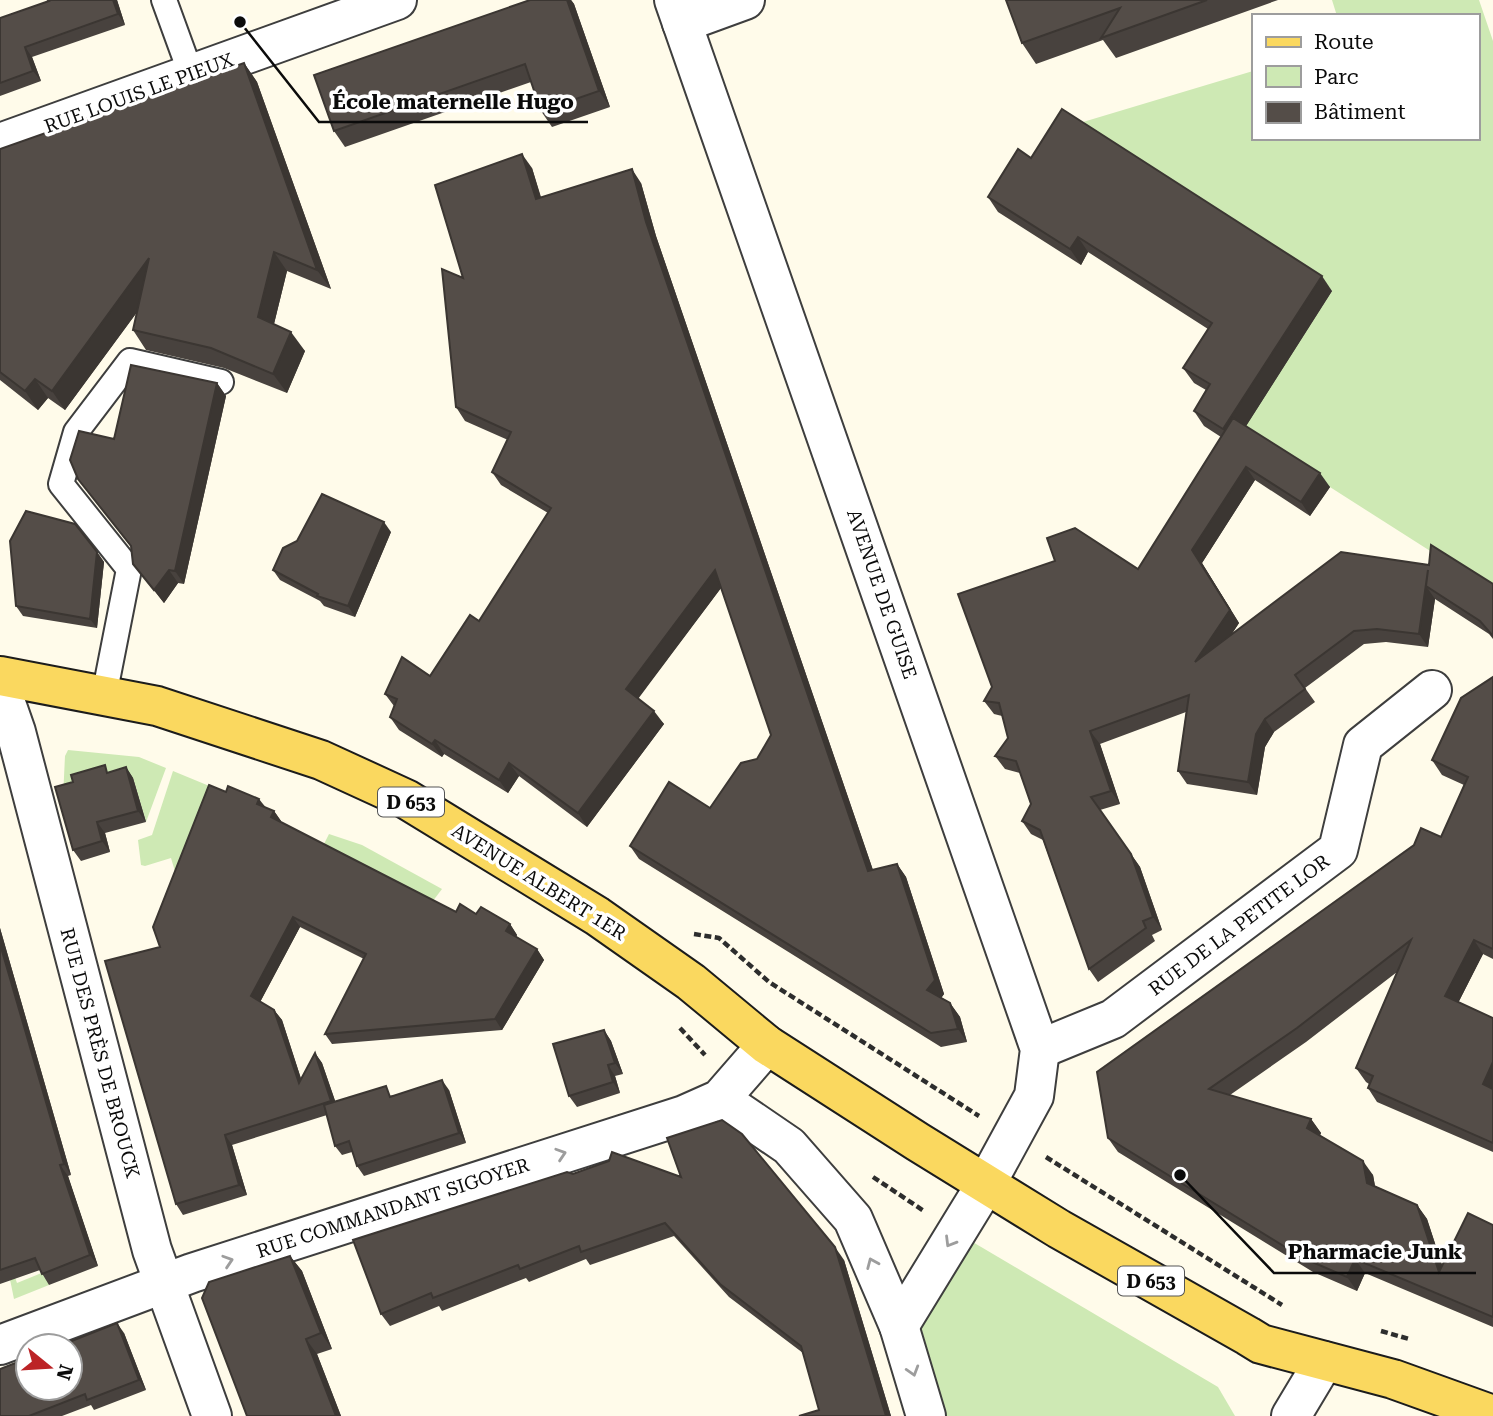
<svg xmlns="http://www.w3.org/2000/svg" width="1493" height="1416" font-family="'Roboto Serif',serif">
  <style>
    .green { fill: #cee9b4 }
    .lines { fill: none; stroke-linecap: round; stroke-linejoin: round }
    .service-casing { stroke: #3e3e3e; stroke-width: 28 }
    .minor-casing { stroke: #3e3e3e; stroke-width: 42 }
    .tertiary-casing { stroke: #3e3e3e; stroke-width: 42 }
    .primary-casing { stroke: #1c1c1c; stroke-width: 42 }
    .path { stroke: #2d2d2d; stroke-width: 4.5; stroke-dasharray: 7 3.5; stroke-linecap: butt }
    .service { stroke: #fff; stroke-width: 24 }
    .minor { stroke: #fff; stroke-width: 38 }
    .tertiary { stroke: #fff; stroke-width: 38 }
    .primary { stroke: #fad85f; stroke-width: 38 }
    .wall { fill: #48423e }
    .shaded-wall { fill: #3b3632 }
    .building { fill: #544d48; stroke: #3b3632; stroke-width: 2 }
    .oneway { stroke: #9d9d9d }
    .labels { text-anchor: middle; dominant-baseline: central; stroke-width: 7; stroke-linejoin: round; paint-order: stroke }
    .shield { fill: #fff; stroke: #545454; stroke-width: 2 }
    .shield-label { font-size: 18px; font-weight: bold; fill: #0b0b0b }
    .street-label { font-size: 19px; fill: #0b0b0b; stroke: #fff }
    .leader { fill: none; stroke: #0b0b0b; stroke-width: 2.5 }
    .callout-dot { fill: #0b0b0b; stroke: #fff; stroke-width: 2.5 }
    .callout-label { font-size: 21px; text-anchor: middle; font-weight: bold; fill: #0b0b0b; stroke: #fff; stroke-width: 7; stroke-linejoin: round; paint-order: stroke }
  </style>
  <rect width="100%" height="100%" fill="#fffbea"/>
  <g class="green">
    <path d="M 1332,0 L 1479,0 L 1493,41 L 1493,591 L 1242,431 L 1332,291 L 1073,125 L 1253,71 L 1253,138 L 1477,138 L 1477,16 L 1337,16 Z"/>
    <path d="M 68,750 L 139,757 L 166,768 L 146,822 L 133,778 L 63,798 L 65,756 Z"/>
    <path d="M 173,771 L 236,797 L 182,895 L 171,858 L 145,866 L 141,865 L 138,840 L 152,835 Z"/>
    <path d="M 329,834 L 362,845 L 442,889 L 426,910 L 318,856 Z"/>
    <path d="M 2,1240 L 17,1283 L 44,1272 L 49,1285 L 14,1299 Z"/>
    <path d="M 971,1241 L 1218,1387 L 1235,1416 L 946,1416 L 921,1327 Z"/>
  </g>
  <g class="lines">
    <g class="service-casing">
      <g id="service">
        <path d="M 164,0 L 191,74"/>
        <path d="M 104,696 L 129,569 L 61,484 L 76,432 L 130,361 L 221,382"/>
      </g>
    </g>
    <g class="minor-casing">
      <g id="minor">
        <path d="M 682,23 L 745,0"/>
        <path d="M 0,143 L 397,0"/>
        <path d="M 0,686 L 16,732 L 152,1250 L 212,1416"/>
        <path d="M 1040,1049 L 1113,1019 L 1338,850 L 1363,745 L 1432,690"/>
        <path d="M 720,1099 L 789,1146 L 853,1219 L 899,1326 L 926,1416"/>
        <path d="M 899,1326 L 986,1184"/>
        <path d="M 0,1345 L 192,1273 L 684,1115 L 720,1099 L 767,1045"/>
        <path d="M 1291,1416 L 1324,1361"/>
      </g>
    </g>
    <g class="tertiary-casing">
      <path id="tertiary" d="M 674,0 L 1040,1049 L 1034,1096 L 986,1184"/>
    </g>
    <g class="primary-casing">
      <path id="primary" d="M 0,676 L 157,706 L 321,760 L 406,799 L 597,916 L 691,982 L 767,1045 L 918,1142 L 1059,1229 L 1248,1336 L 1261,1344 L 1393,1379 L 1493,1415"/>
    </g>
    <g class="path">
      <path d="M 694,934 L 719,938 L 769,982 L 979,1116"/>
      <path d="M 680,1028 L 705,1055"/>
      <path d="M 1046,1157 L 1282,1305"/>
      <path d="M 873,1177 L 924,1211"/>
      <path d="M 1381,1331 L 1409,1339"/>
    </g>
    <use href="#service" class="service"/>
    <use href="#minor" class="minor"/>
    <use href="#tertiary" class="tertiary"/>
    <use href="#primary" class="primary"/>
  </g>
  <g class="wall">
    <path d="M 117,0 L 125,25 L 32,57 L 41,81 L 0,96 L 0,18 Z"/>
    <path d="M 530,0 L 571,0 L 574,4 L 610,107 L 552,127 L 541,111 L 531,82 L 345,147 L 334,131 Z"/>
    <path d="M 1006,0 L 1278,0 L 1116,58 L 1103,40 L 1036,64 L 1022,43 Z"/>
    <path d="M 244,63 L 257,82 L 331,289 L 287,271 L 274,324 L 305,351 L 287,393 L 224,368 L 146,350 L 133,330 L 137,312 L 65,410 L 48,398 L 38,410 L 0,380 L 0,149 Z"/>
    <path d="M 1031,158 L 1332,291 L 1246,426 L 1330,487 L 1310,516 L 1255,480 L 1202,563 L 1239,623 L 1231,635 L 1341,552 L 1493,584 L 1493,639 L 1489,634 L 1435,599 L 1428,647 L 1386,642 L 1364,644 L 1305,688 L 1315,702 L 1274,732 L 1265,747 L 1257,795 L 1187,784 L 1178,771 L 1186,712 L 1100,744 L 1120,804 L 1100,810 L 1140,867 L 1162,930 L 1152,935 L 1155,941 L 1098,982 L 1089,969 L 1043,840 L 1031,834 L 1022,821 L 1031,804 L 1020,773 L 1005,769 L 995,756 L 1008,738 L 1002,716 L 994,714 L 984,701 L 1138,569 L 1221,437 L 1204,426 L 1194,411 L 1206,390 L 1194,383 L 1183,368 L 1208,329 L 1088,252 L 1081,265 L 998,212 L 988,197 Z"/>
    <path d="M 532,168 L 541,197 L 641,183 L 656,236 L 873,870 L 897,864 L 906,877 L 944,994 L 941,998 L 950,1003 L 960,1017 L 967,1042 L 941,1047 L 639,859 L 630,846 L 710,808 L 757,759 L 771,735 L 721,588 L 638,698 L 664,724 L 587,827 L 519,776 L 508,793 L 444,754 L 442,757 L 399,730 L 390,717 L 394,706 L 385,694 L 430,676 L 479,621 L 548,513 L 501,485 L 492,472 L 508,440 L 465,421 L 456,407 L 463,278 Z"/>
    <path d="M 217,383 L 226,396 L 184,584 L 178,583 L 164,603 L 133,564 L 132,548 L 78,479 L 114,439 Z"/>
    <path d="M 391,532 L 355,617 L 324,606 L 320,601 L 280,580 L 273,570 Z"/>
    <path d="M 97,552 L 104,562 L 97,628 L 23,616 L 16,606 Z"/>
    <path d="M 1493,677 L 1493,959 L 1483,954 L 1458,1003 L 1493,1018 L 1493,1152 L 1377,1102 L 1368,1088 L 1369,1084 L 1366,1082 L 1356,1068 L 1397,972 L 1306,1042 L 1230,1095 L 1311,1119 L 1321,1133 L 1320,1135 L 1373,1175 L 1375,1186 L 1417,1205 L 1427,1219 L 1442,1265 L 1493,1225 L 1493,1327 L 1365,1273 L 1357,1291 L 1313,1272 L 1118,1152 L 1108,1138 L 1441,837 L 1464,785 L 1442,775 L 1432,760 Z"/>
    <path d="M 126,767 L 133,778 L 146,822 L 105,833 L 110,852 L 81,861 L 73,850 L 110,772 Z"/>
    <path d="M 226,792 L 274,811 L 281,821 L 281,822 L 456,912 L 476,914 L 510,924 L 517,935 L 516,937 L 537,949 L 544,960 L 502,1030 L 332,1044 L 325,1034 L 364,959 L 300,927 L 260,1002 L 274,1010 L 282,1020 L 301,1079 L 315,1053 L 322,1063 L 335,1101 L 449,1090 L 466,1143 L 364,1176 L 357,1166 L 352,1152 L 342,1155 L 335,1146 L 327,1115 L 232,1145 L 247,1195 L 183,1215 L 176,1204 L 160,947 Z"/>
    <path d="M 0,928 L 71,1175 L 68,1176 L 98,1266 L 49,1285 L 40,1270 L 0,1284 Z"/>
    <path d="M 604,1030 L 611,1041 L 623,1074 L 615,1076 L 620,1093 L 577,1107 L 569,1096 Z"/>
    <path d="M 567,1172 L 844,1260 L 891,1416 L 799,1416 L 819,1410 L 803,1353 L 729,1297 L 674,1236 L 590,1265 L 586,1259 L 529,1282 L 526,1278 L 442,1311 L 439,1306 L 390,1326 L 381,1314 Z"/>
    <path d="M 290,1256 L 302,1271 L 332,1349 L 317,1354 L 341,1416 L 247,1416 Z"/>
    <path d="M 124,1333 L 146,1390 L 94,1410 L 91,1405 L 62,1416 L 0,1416 Z"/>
  </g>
  <g class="shaded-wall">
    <path d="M 113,0 L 117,0 L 125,25 L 118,14 Z"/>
    <path d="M 567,0 L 571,0 L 574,4 L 610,107 L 599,91 Z"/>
    <path d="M 25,47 L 32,57 L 41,81 L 33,71 Z"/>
    <path d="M 244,63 L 257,82 L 331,289 L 317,270 Z"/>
    <path d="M 522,154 L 532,168 L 545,212 L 536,199 Z"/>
    <path d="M 632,169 L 641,183 L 656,236 L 878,885 L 868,871 L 646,222 Z"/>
    <path d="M 1078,237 L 1088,252 L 1081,265 L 1070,249 Z"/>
    <path d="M 274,252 L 287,271 L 271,336 L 258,317 Z"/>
    <path d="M 149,258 L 163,277 L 65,410 L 52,391 Z"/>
    <path d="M 1322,276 L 1332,291 L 1234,445 L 1223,429 Z"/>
    <path d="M 291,332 L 305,351 L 287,393 L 273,374 Z"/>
    <path d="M 35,379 L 48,398 L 38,410 L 25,391 Z"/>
    <path d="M 217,383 L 226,396 L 184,584 L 175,571 Z"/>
    <path d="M 1246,467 L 1255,480 L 1202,563 L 1239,623 L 1205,675 L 1195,662 L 1192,550 Z"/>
    <path d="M 1320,473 L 1330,487 L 1310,516 L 1301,502 Z"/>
    <path d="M 384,522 L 391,532 L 355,617 L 348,606 Z"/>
    <path d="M 97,552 L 104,562 L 97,628 L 90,619 Z"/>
    <path d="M 169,570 L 178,583 L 164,603 L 154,590 Z"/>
    <path d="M 715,570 L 724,584 L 635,703 L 626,689 Z"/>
    <path d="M 1428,570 L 1426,586 L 1435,599 L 1428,647 L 1419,634 Z"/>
    <path d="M 654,711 L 664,724 L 587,827 L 578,813 Z"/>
    <path d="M 1265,719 L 1274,732 L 1265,747 L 1257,795 L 1248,782 L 1256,734 Z"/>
    <path d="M 1090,731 L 1100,744 L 1120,804 L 1111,791 Z"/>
    <path d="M 435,740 L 444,754 L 442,757 L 432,744 Z"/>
    <path d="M 509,763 L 519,776 L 508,793 L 499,780 Z"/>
    <path d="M 126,767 L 133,778 L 146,822 L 138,811 Z"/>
    <path d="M 259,799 L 267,809 L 257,804 Z"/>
    <path d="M 274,811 L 281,821 L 279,828 L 271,817 Z"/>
    <path d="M 97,822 L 105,833 L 110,852 L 102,841 Z"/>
    <path d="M 1131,854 L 1140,867 L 1162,930 L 1153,917 Z"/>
    <path d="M 897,864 L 906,877 L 944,994 L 937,1004 L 927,990 Z"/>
    <path d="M 293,917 L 300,927 L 258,1006 L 251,996 Z"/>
    <path d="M 510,924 L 517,935 L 513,942 L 506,931 Z"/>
    <path d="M 0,928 L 71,1175 L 64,1164 L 0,944 Z"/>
    <path d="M 1474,940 L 1483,954 L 1454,1011 L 1445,996 Z"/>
    <path d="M 537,949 L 544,960 L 502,1030 L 495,1019 Z"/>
    <path d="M 950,1003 L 960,1017 L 967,1042 L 958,1029 Z"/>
    <path d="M 274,1010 L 282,1020 L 306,1094 L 299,1083 Z"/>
    <path d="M 604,1030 L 611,1041 L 623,1074 L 615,1063 Z"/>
    <path d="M 315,1053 L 322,1063 L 339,1112 L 331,1101 Z"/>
    <path d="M 1493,1062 L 1493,1098 L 1483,1084 Z"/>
    <path d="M 608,1065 L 615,1076 L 620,1093 L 613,1082 Z"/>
    <path d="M 442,1080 L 449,1090 L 466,1143 L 459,1133 Z"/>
    <path d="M 1311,1119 L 1321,1133 L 1317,1142 L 1307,1128 Z"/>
    <path d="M 225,1135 L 232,1145 L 247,1195 L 239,1185 Z"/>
    <path d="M 1363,1161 L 1373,1175 L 1377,1197 L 1367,1183 Z"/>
    <path d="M 60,1165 L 68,1176 L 98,1266 L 90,1255 Z"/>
    <path d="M 1417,1205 L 1427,1219 L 1449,1286 L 1439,1272 Z"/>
    <path d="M 835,1247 L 844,1260 L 891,1416 L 886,1416 Z"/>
    <path d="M 290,1256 L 302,1271 L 332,1349 L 321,1333 Z"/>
    <path d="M 1355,1259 L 1365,1273 L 1357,1291 L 1347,1277 Z"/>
    <path d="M 117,1323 L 124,1333 L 146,1390 L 139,1380 Z"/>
    <path d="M 306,1339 L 317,1354 L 341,1416 L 336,1416 Z"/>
  </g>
  <g class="building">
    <path d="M 48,0 L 113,0 L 118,14 L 25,47 L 33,71 L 0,83 L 0,18 L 49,1 Z"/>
    <path d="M 530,0 L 567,0 L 599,91 L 541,111 L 525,64 L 334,131 L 314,75 Z"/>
    <path d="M 1006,0 L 1207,0 L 1101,38 L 1120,8 L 1022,43 Z"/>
    <path d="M 244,63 L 317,270 L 274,252 L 258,317 L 291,332 L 273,374 L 211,348 L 133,330 L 149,258 L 52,391 L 35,379 L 25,391 L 0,372 L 0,149 Z"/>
    <path d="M 1062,109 L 1322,276 L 1223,429 L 1194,411 L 1210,384 L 1183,368 L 1212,323 L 1078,237 L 1070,249 L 988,197 L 1018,149 L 1031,158 Z"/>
    <path d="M 522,154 L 536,199 L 632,169 L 646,222 L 868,871 L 897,864 L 935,980 L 927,990 L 950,1003 L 958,1029 L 931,1033 L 630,846 L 669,782 L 710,808 L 741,763 L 757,759 L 771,735 L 715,570 L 626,689 L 654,711 L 578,813 L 509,763 L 499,780 L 435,740 L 432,744 L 390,717 L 397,699 L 385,694 L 402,657 L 430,676 L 470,615 L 479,621 L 551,508 L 492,472 L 511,432 L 456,407 L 442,269 L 463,278 L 435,185 Z"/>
    <path d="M 131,365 L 217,383 L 175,571 L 169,570 L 154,590 L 133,564 L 131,546 L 78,479 L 70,460 L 79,431 L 114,439 Z"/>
    <path d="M 1233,418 L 1320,473 L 1301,502 L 1246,467 L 1192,550 L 1230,610 L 1195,662 L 1341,552 L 1429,565 L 1431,545 L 1493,584 L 1493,636 L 1480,621 L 1426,586 L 1428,570 L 1419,634 L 1377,629 L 1354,631 L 1295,675 L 1305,689 L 1265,719 L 1256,734 L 1248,782 L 1178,771 L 1189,695 L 1090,731 L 1111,791 L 1091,797 L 1131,854 L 1153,917 L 1143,921 L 1146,928 L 1089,969 L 1040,830 L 1022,821 L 1031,804 L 1016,761 L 995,756 L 1008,738 L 999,703 L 984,701 L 992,687 L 958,594 L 1055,561 L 1047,538 L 1075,528 L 1138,569 Z"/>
    <path d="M 322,494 L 384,522 L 348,606 L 317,596 L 318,594 L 273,570 L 283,548 L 297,541 Z"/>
    <path d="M 26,511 L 75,524 L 97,552 L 90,619 L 16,606 L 10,541 Z"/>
    <path d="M 1493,677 L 1493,949 L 1474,940 L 1445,996 L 1493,1018 L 1493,1062 L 1483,1084 L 1493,1089 L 1493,1143 L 1368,1088 L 1373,1076 L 1356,1068 L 1411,940 L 1297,1028 L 1209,1089 L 1311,1119 L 1307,1128 L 1363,1161 L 1367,1183 L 1417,1205 L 1439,1272 L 1468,1213 L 1493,1225 L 1493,1317 L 1355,1259 L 1347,1277 L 1303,1258 L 1108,1138 L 1097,1072 L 1414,845 L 1421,828 L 1441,837 L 1468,777 L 1432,760 L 1461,698 Z"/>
    <path d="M 105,765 L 107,773 L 126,767 L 138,811 L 97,822 L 102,841 L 73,850 L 55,787 L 73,782 L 71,775 Z"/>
    <path d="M 209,785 L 226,792 L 228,786 L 259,799 L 257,804 L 274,811 L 271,817 L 456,912 L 460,904 L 476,914 L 481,907 L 510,924 L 506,931 L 537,949 L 495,1019 L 325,1034 L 366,954 L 293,917 L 251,996 L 274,1010 L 299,1083 L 315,1053 L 331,1101 L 225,1135 L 239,1185 L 176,1204 L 105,961 L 160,947 L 153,927 Z"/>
    <path d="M 0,944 L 64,1164 L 60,1165 L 90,1255 L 42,1274 L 35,1258 L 0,1270 Z"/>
    <path d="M 604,1030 L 615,1063 L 608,1065 L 613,1082 L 569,1096 L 553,1044 Z"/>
    <path d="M 442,1080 L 459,1133 L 357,1166 L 349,1141 L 335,1146 L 324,1105 L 386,1086 L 390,1097 Z"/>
    <path d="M 722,1120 L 742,1134 L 835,1247 L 886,1416 L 799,1416 L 819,1410 L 801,1346 L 720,1284 L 665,1223 L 581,1252 L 579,1246 L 520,1269 L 518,1265 L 433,1298 L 431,1293 L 381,1314 L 353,1240 L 567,1172 L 573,1174 L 609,1161 L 612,1152 L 681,1177 L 667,1138 Z"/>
    <path d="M 290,1256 L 321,1333 L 306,1339 L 336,1416 L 247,1416 L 202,1298 L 209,1282 Z"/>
    <path d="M 117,1323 L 139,1380 L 87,1400 L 85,1394 L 29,1416 L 0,1416 L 0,1369 L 28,1358 L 28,1388 L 70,1388 L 70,1346 L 59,1346 Z"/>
  </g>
  <defs><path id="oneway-chevron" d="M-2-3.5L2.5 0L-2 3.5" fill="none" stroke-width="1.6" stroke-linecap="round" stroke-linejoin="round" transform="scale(1.75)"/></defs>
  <g class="oneway">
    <use href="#oneway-chevron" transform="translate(561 1154) rotate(-18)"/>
    <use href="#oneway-chevron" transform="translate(950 1242) rotate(121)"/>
    <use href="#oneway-chevron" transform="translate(228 1261) rotate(-18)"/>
    <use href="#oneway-chevron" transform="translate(872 1263) rotate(-113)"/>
    <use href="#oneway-chevron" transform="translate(913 1371) rotate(73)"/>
  </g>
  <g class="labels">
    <g class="shield">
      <rect x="378" y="787.5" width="66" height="29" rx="5"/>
      <rect x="1118" y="1266.5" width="66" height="29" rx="5"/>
    </g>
    <g class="shield-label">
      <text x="411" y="802">D 653</text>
      <text x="1151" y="1281">D 653</text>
    </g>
    <g class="street-label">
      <text transform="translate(139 93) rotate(-20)">RUE LOUIS LE PIEUX</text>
      <text transform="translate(882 594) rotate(71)">AVENUE DE GUISE</text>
      <text transform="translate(539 882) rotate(32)">AVENUE ALBERT 1ER</text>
      <text transform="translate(1239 925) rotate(-37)">RUE DE LA PETITE LOR</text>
      <text transform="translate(100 1053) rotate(75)">RUE DES PRÈS DE BROUCK</text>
      <text transform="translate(393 1208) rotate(-18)">RUE COMMANDANT SIGOYER</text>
    </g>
  </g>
  <path class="leader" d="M240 22L319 122H588M1180 1175L1274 1273H1476"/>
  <g class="callout-dot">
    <circle cx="240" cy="22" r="7"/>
    <circle cx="1180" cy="1175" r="7"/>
  </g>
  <g class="callout-label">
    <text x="453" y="109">École maternelle Hugo</text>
    <text x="1375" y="1259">Pharmacie Junk</text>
  </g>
  <rect x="1252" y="14" width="228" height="126" fill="#ffffff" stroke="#9d9d9d" stroke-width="2"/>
  <rect x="1266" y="37" width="35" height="10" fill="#fad85f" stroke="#9d9d9d" stroke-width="2"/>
  <text x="1314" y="49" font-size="21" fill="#0b0b0b">Route</text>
  <rect x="1266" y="66" width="35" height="21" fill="#cee9b4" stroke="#9d9d9d" stroke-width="2"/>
  <text x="1314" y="84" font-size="21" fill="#0b0b0b">Parc</text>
  <rect x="1266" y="102" width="35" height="21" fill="#544d48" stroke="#9d9d9d" stroke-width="2"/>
  <text x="1314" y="119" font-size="21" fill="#0b0b0b">Bâtiment</text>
  <g transform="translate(49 1367) rotate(108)"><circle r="33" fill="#ffffff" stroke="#9d9d9d" stroke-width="2"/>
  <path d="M0-5L12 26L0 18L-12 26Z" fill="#bc2326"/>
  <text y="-10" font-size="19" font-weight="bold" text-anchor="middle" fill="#0b0b0b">N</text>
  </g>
</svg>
